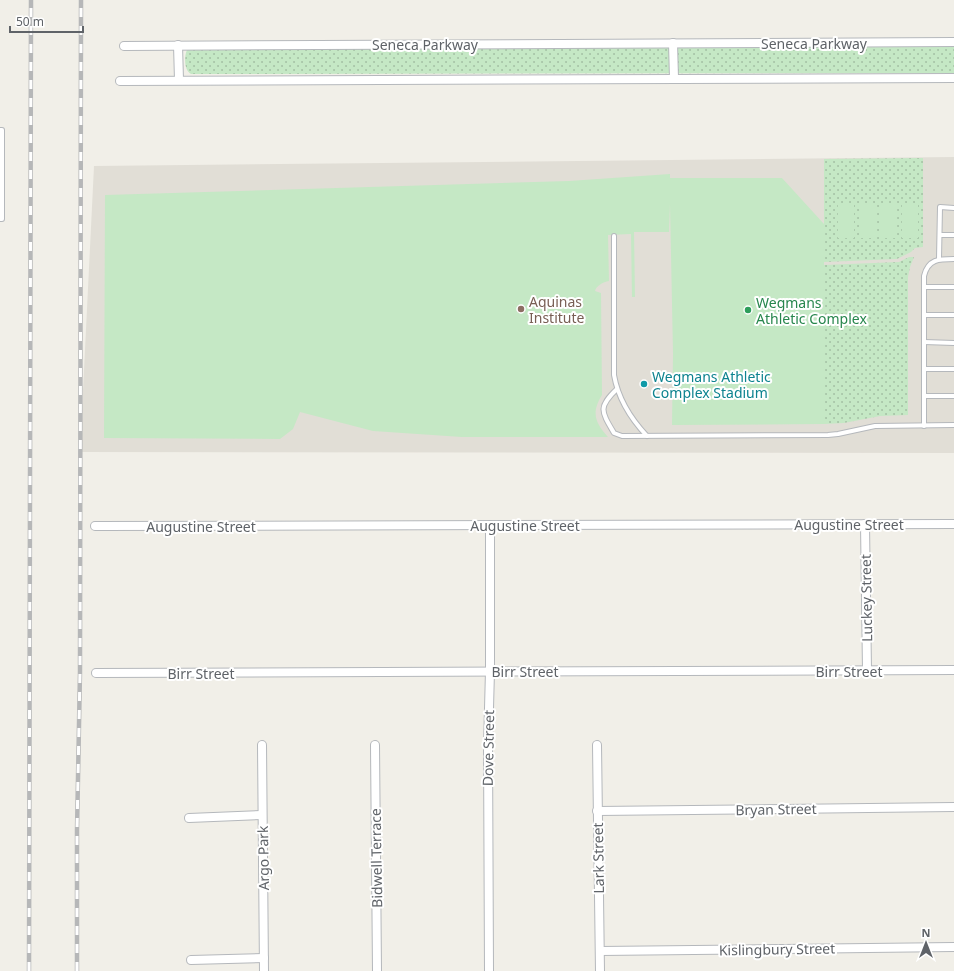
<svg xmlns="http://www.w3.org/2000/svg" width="954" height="971" font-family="'Noto Sans',sans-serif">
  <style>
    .education { fill: #e1ded6 }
    .grass { fill: url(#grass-dots) }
    .pitch { fill: #c5e8c5 }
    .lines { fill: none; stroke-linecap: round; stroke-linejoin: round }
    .lane-casing { stroke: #b5b8bc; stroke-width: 6 }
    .street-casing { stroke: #b5b8bc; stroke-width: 10 }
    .lane { stroke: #fff; stroke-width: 4 }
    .street { stroke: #fff; stroke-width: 8 }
    .rail-casing { stroke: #b6b7b8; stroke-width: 4.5 }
    .rail { stroke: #fff; stroke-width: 3; stroke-dasharray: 9; stroke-linecap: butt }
    .education-dot { fill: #8d6e63; stroke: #fff; stroke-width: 1.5 }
    .leisure-dot { fill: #2e9e5b; stroke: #fff; stroke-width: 1.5 }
    .culture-dot { fill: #0f9aa8; stroke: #fff; stroke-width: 1.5 }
    .labels { text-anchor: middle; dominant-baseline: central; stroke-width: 4; stroke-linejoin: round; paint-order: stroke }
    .street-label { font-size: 14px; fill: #5f6368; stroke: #fff }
    .education-label { font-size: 14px; fill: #785e54; stroke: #fff; text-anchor: start }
    .leisure-label { font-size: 14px; fill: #27864d; stroke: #fff; text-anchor: start }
    .culture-label { font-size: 14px; fill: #0d838f; stroke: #fff; text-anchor: start }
  </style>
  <defs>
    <pattern id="grass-dots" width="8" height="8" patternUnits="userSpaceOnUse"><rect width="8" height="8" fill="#c5e8c5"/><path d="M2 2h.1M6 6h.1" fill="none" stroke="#a3c0a4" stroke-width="1.8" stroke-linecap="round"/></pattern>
  </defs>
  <rect width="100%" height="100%" fill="#f1efe8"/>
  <path class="education" d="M 954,157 L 954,453 L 80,452 L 94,166 Z"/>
  <g class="grass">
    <path d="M 954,47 L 954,73 L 191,74 C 184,71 184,56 187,50 L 190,48 Z"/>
    <path d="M 923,158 L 923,247 L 915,248 L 911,252 L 897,259 L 824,262 L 824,159 Z"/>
    <path d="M 909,257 L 914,257 L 910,267 L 908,277 L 908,415 L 880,416 L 844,423 L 824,424 L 824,265 L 899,262 Z"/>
  </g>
  <g class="pitch">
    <path d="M 670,174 L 670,178 L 782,178 L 824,224 L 824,424 L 672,425 L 673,354 L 670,204 L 669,232 L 634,232 L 635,297 L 632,297 L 631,234 L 608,235 L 609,281 C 603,282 596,286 595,291 L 601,293 L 602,395 C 591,413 595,422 608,437 L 462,437 L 373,431 L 300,412 L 293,429 L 280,439 L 104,438 L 105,195 L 569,181 Z"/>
    <rect x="838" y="203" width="16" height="35"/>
    <rect x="860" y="203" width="16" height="35"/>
    <rect x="881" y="203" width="16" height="35"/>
    <rect x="902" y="203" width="16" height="35"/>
  </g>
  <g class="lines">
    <g class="lane-casing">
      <g id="lane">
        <path d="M 0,130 L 2,130 L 2,219 L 0,219"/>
        <path d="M 940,235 L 954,235"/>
        <path d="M 614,236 L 614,375 C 618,398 631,419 647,436"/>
        <path d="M 939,259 L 940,207 L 954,208"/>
        <path d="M 924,287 L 954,287"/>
        <path d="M 924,315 L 954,315"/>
        <path d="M 924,342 L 954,343"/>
        <path d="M 924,369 L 954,369"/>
        <path d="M 617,389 C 598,407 601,411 614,433 L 622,436 L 828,435 L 838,434 L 875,426 L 954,425"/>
        <path d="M 924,396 L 954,396"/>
        <path d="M 924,426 L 924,276 C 928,259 939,259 954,259"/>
      </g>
    </g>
    <g class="street-casing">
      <g id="street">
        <path d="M 673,43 L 674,78"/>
        <path d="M 178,45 L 179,80"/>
        <path d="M 124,46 L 954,42"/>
        <path d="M 120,81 L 954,78"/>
        <path d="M 865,524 L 867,671"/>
        <path d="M 95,526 L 954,524"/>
        <path d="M 96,673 L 954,670"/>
        <path d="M 262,745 L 264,971"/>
        <path d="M 375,745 L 377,971"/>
        <path d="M 597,745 L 600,971"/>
        <path d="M 597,811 L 954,807"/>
        <path d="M 189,818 L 262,815"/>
        <path d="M 600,951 L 954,947"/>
        <path d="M 191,960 L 264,958"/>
        <path d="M 489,971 L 488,745 L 490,671 L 490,525"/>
      </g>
    </g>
    <use href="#lane" class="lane"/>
    <use href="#street" class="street"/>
    <g class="rail-casing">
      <g id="rail">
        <path d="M 29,971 L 31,0"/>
        <path d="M 77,971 L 77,831 L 80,672 L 81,0"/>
      </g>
    </g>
    <use href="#rail" class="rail"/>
  </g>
  <circle class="education-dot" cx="521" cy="309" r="4"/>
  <circle class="leisure-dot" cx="748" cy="310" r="4"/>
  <circle class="culture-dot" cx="644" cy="384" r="4"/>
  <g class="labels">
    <g class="street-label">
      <text x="814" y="43">Seneca Parkway</text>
      <text x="425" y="44">Seneca Parkway</text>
      <text x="849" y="524">Augustine Street</text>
      <text x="525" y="525">Augustine Street</text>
      <text x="201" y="526">Augustine Street</text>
      <text transform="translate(866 598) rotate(-91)">Luckey Street</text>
      <text x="525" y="671">Birr Street</text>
      <text x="849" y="671">Birr Street</text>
      <text x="201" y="673">Birr Street</text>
      <text transform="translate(488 748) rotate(-89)">Dove Street</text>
      <text transform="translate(776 809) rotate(-1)">Bryan Street</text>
      <text transform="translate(263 858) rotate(-91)">Argo Park</text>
      <text transform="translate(376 858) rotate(-91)">Bidwell Terrace</text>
      <text transform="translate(598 858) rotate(-91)">Lark Street</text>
      <text transform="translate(777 949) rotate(-1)">Kislingbury Street</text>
    </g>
    <g class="education-label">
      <text x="529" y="301">Aquinas<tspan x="529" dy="16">Institute</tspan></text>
    </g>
    <g class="leisure-label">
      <text x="756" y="302">Wegmans<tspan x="756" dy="16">Athletic Complex</tspan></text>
    </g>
    <g class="culture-label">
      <text x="652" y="376">Wegmans Athletic<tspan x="652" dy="16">Complex Stadium</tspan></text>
    </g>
  </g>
  <g transform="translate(926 943)" stroke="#ffffff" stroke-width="3" paint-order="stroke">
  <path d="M0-3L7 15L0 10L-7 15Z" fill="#5f6368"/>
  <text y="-6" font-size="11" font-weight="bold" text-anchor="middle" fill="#5f6368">N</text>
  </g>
  <path d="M10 26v6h73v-6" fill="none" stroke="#5f6368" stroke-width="2"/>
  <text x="16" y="26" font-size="12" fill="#5f6368" stroke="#ffffff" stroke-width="3" paint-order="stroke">50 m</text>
</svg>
